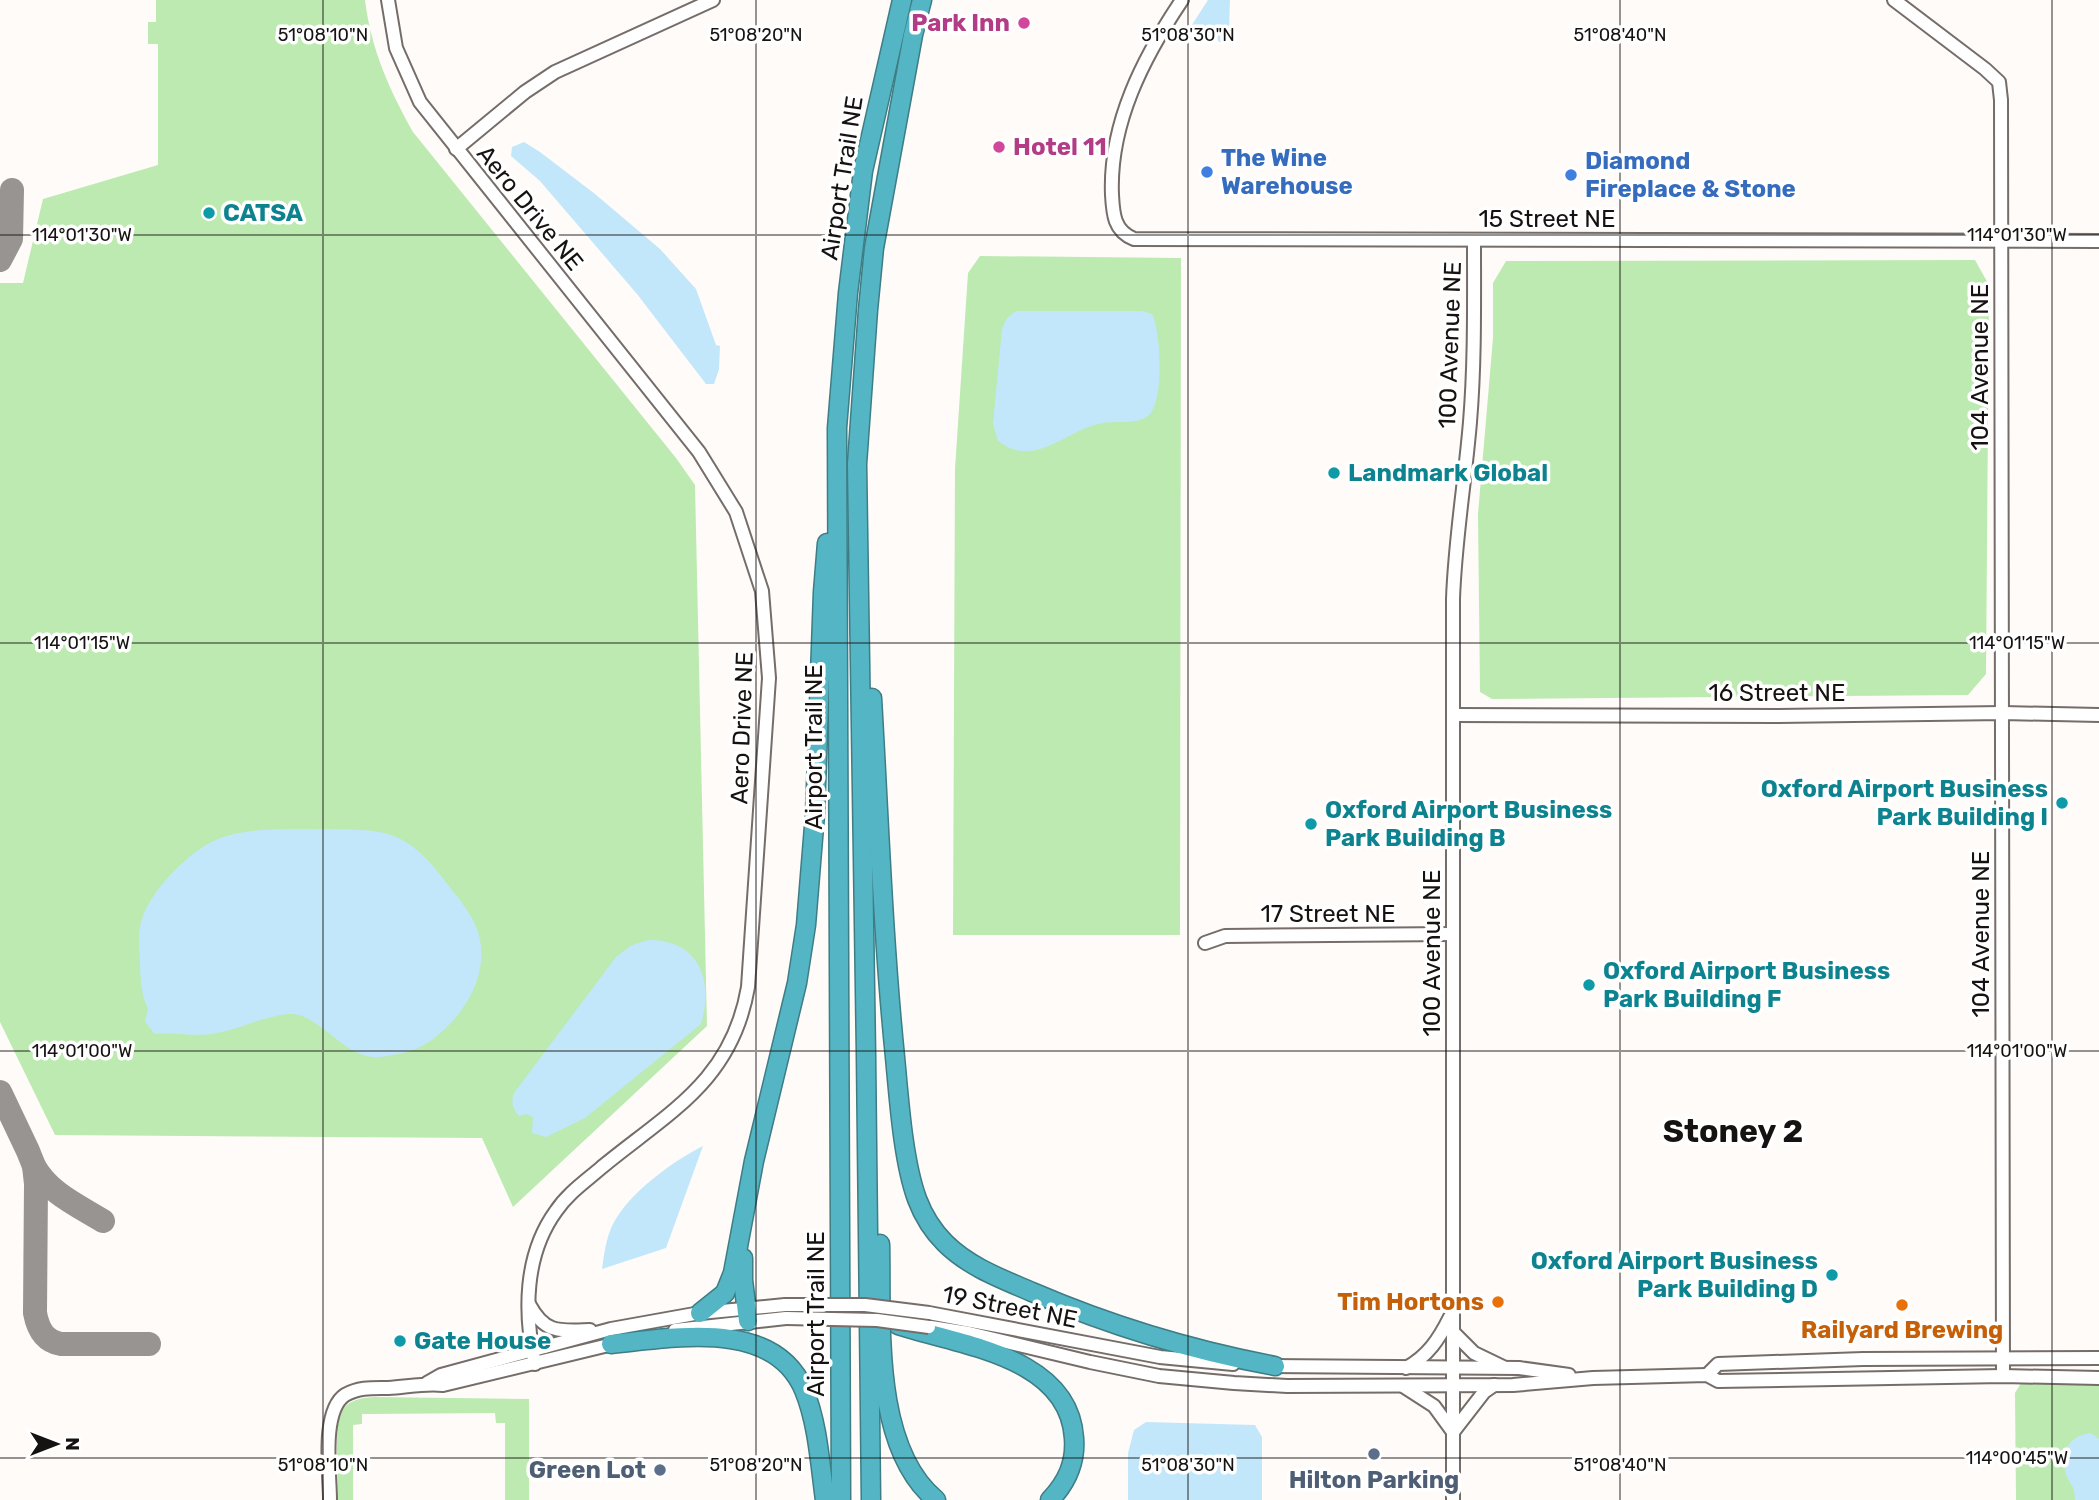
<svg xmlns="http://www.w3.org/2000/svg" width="2099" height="1500" font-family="Rubik,sans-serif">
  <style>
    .green { fill: #bceab0 }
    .water { fill: #c3e7fa }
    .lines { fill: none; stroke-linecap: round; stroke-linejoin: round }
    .taxiway { stroke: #979492; stroke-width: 24 }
    .minor-casing { stroke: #756d69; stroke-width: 16 }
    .highway-casing { stroke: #3e7d85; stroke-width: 21 }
    .minor { stroke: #fff; stroke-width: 12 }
    .highway { stroke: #54b6c4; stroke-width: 18 }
    .minor-bridge-casing { stroke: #756d69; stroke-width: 16; stroke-linecap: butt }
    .minor-bridge { stroke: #fff; stroke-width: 12 }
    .ticks { fill: none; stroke: #151211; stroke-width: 2; stroke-opacity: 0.45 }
    .hotel-dot { fill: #d1479c; stroke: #fff; stroke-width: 2.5 }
    .shop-dot { fill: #3f7fe0; stroke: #fff; stroke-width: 2.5 }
    .culture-dot { fill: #0f9aa8; stroke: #fff; stroke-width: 2.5 }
    .food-dot { fill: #e8710a; stroke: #fff; stroke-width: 2.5 }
    .service-dot { fill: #5c6f8a; stroke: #fff; stroke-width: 2.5 }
    .labels { text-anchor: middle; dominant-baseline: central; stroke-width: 7; stroke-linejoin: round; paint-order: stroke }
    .hotel-label { font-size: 24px; font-weight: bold; fill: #b23c85; stroke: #fff; text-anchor: end }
    .shop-label { font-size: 24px; font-weight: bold; fill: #366cbe; stroke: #fff; text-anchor: start }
    .street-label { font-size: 24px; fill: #151211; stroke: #fff }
    .culture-label { font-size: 24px; font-weight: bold; fill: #0d838f; stroke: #fff; text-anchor: start }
    .food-label { font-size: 24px; font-weight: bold; fill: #c56008; stroke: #fff; text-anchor: end }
    .service-label { font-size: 24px; font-weight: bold; fill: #4e5e75; stroke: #fff; text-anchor: end }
    .district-label { font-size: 32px; font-weight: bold; fill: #151211; stroke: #fff }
    .ticks-label { font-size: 18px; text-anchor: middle; fill: #151211; stroke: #fff; stroke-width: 7; stroke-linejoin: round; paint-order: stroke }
  </style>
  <rect width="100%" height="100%" fill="#fffbf9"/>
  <g class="green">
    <path d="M 156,0 L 365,0 C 371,49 389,89 413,132 L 676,458 L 695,485 L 707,1026 L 513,1207 L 482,1138 L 55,1135 L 0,1022 L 0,283 L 23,283 L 43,199 L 158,165 L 158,44 L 148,44 L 148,22 L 156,22 Z"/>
    <path d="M 980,256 L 1181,258 L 1180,935 L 953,935 L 955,469 L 968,273 Z"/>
    <path d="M 1975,260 L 1989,285 L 1986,674 L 1968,695 L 1492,699 L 1480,692 L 1478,514 L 1493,338 L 1493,283 L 1506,261 Z"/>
    <path d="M 2021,1383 L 2099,1383 L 2099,1500 L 2016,1500 L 2015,1393 Z"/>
    <path d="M 374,1397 L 529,1399 L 529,1500 L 505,1500 L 505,1423 L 496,1423 L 495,1413 L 362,1414 L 362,1424 L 353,1425 L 353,1500 L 338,1500 C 338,1482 334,1426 341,1413 C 347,1400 361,1398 374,1397 Z"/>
  </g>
  <g class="water">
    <path d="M 1208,0 L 1230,0 L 1229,33 L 1225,42 L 1219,42 L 1215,35 L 1210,42 L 1199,42 L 1186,38 L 1186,34 Z"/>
    <path d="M 524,142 L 540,152 L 595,194 L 660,249 L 696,289 L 716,345 L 720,346 L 719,369 L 714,384 L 706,384 L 637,294 L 540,181 L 511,156 L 512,147 Z"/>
    <path d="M 1016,311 L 1142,311 L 1152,314 C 1161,331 1164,399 1150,414 C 1137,427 1114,419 1098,424 C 1076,429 1049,451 1028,451 C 1016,452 1008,448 998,441 L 993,424 L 1002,329 L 1007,318 Z"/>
    <path d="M 326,829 C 347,830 374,828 394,836 C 418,846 433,865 448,885 C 459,899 471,913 477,929 C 492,971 466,1014 433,1039 C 422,1047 412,1051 399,1054 C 391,1055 381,1058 373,1057 C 342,1055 317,1012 289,1014 C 263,1016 238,1030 212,1034 C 192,1037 172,1031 155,1034 L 145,1022 L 148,1009 C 141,994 141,983 140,967 C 140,952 137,934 142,919 C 151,890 190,850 218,839 C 251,826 291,830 326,829 Z"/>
    <path d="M 649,940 C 699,940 714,980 701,1024 L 585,1118 L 546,1137 L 532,1133 L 533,1117 L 527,1114 L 519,1116 C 512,1109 511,1102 514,1093 L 616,957 L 632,945 Z"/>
    <path d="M 703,1146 L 666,1248 L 602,1269 C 604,1254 606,1239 612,1226 C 627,1194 673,1161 703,1146 Z"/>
    <path d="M 1146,1422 L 1255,1425 L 1262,1437 L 1262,1500 L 1128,1500 L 1128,1453 L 1134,1430 Z"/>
    <path d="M 2091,1433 L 2099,1439 L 2099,1500 L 2075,1500 C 2075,1484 2070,1486 2066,1474 C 2060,1452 2069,1435 2091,1433 Z"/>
  </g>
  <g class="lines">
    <g class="taxiway">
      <path d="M 0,260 L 11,239 L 12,190"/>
      <path d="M 0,1092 L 28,1151 L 34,1166 L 36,1184 L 35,1313 C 38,1329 44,1341 61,1344 L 149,1344"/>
      <path d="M 34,1166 C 49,1193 77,1205 103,1221"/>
    </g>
    <g class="minor-casing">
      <g id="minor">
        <path d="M 388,0 L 396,48 L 420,102 L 699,452 L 736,512 L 762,591 L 769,678 L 748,987 C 732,1081 669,1112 602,1167 C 586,1181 568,1193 556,1211 C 524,1255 524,1313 535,1364"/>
        <path d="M 1182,0 C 1143,58 1109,124 1112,195 C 1113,214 1114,231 1134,239 L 2099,241"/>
        <path d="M 1894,0 L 1985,69 L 1999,82 L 2001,100 L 2003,1376"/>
        <path d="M 456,149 L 525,92 L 555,72 L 713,0"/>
        <path d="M 1454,715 L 1778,716 L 2003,713 L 2099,715"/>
        <path d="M 1205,943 L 1225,936 L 1453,934"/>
        <path d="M 529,1304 C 545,1334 559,1331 590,1330"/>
        <path d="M 929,1313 L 1160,1357 L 1233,1364"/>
        <path d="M 931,1327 L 969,1333 L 1090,1362 L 1159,1376 L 1234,1383 L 1287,1386 L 1513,1385 L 1593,1378 L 1707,1375 L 1718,1381 L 2003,1376 L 2099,1378"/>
        <path d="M 675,1330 L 786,1318"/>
        <path d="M 1453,1332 L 1474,1353 L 1503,1367"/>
        <path d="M 1269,1366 L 1519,1368 L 1569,1375"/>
        <path d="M 1406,1368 C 1428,1356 1439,1339 1450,1317"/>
        <path d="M 1707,1375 L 1718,1364 L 1863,1359 L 2099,1358"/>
        <path d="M 427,1383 L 441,1375 L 611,1329 L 700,1313 L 785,1305"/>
        <path d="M 1403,1386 L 1434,1406 L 1453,1432"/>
        <path d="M 1453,1432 L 1484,1392 L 1494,1385"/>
        <path d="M 330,1500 C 330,1474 321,1411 345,1395 C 359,1387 373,1388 388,1388 C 407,1387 424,1383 443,1385 L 617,1343"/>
        <path d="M 1453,1500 L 1453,599 C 1455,540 1465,482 1470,422 C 1475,362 1474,301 1474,240"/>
      </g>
    </g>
    <g class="highway-casing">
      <g id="highway">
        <path d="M 872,698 C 879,818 883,938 895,1057 C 899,1099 903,1161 917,1199 C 923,1215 933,1231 945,1243 C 969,1267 1002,1279 1032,1292 C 1111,1326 1190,1350 1275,1366"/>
        <path d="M 880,1244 C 882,1321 871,1446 936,1500"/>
        <path d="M 743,1258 L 743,1280 L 748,1321"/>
        <path d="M 700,1313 L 725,1293 L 733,1273 L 754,1161 L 797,983 L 806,925 L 815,814 L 823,592 L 827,543"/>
        <path d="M 898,1325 C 959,1345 1069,1356 1074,1438 C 1076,1463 1067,1482 1050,1500"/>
        <path d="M 611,1344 C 673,1338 774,1318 804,1390 C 818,1424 820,1464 825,1500"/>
        <path d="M 841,1500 L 837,428 L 848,293 L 863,171 L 902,0"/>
        <path d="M 871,1500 L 866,1055 L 857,464 L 868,310 L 874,248 L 913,35 L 922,0"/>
      </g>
    </g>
    <use href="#minor" class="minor"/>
    <use href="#highway" class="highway"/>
    <g class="minor-bridge-casing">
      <g id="minor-bridge">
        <path d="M 785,1305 L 865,1305 L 929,1313"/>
        <path d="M 786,1318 L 877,1320 L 929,1327"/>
      </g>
    </g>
    <use href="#minor-bridge" class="minor-bridge"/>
  </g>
  <path class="ticks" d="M 323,0 L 323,1500M 756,0 L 756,1500M 1188,0 L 1188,1500M 1620,0 L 1620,1500M 2052,0 L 2052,1500M 0,235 L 2099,235M 0,643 L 2099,643M 0,1051 L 2099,1051M 0,1458 L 2099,1458"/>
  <g class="hotel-dot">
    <circle cx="1024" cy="23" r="7"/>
    <circle cx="999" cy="147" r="7"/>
  </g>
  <g class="shop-dot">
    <circle cx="1207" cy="172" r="7"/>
    <circle cx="1571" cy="175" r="7"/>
  </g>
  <g class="culture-dot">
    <circle cx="209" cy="213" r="7"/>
    <circle cx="1334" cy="473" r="7"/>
    <circle cx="2062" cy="803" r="7"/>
    <circle cx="1311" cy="824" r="7"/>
    <circle cx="1589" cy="985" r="7"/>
    <circle cx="1832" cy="1275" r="7"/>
    <circle cx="400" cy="1341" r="7"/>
  </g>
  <g class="food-dot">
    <circle cx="1498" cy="1302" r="7"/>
    <circle cx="1902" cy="1305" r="7"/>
  </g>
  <g class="service-dot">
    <circle cx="1374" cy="1454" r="7"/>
    <circle cx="660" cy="1470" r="7"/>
  </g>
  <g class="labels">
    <g class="hotel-label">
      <text x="1010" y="23">Park Inn</text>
      <text x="1013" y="147" text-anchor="start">Hotel 11</text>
    </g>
    <g class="shop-label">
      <text x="1221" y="158">The Wine<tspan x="1221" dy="28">Warehouse</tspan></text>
      <text x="1585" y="161">Diamond<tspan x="1585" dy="28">Fireplace &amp; Stone</tspan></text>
    </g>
    <g class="street-label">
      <text transform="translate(842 178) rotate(-81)">Airport Trail NE</text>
      <text transform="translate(530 208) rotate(51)">Aero Drive NE</text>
      <text x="1547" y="219">15 Street NE</text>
      <text transform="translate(1450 345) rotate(-88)">100 Avenue NE</text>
      <text transform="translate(1980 367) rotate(-90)">104 Avenue NE</text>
      <text x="1777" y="693">16 Street NE</text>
      <text transform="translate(742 728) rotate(-88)">Aero Drive NE</text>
      <text transform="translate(814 747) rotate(-90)">Airport Trail NE</text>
      <text x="1328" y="914">17 Street NE</text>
      <text transform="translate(1981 934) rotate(-90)">104 Avenue NE</text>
      <text transform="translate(1432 953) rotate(-90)">100 Avenue NE</text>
      <text transform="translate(1010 1307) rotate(11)">19 Street NE</text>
      <text transform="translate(816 1314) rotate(-90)">Airport Trail NE</text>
    </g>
    <g class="culture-label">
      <text x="223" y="213">CATSA</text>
      <text x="1348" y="473">Landmark Global</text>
      <text x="2048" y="789" text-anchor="end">Oxford Airport Business<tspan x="2048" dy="28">Park Building I</tspan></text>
      <text x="1325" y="810">Oxford Airport Business<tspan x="1325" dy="28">Park Building B</tspan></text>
      <text x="1603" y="971">Oxford Airport Business<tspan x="1603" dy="28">Park Building F</tspan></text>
      <text x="1818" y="1261" text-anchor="end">Oxford Airport Business<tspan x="1818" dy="28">Park Building D</tspan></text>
      <text x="414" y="1341">Gate House</text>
    </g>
    <g class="food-label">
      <text x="1484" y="1302">Tim Hortons</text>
      <text x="1902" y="1330" text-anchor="middle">Railyard Brewing</text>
    </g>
    <g class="service-label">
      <text x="646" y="1470">Green Lot</text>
      <text x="1374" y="1480" text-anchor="middle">Hilton Parking</text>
    </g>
    <g class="district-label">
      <text x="1733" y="1131">Stoney 2</text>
    </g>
  </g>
  <g class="ticks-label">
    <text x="323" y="41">51°08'10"N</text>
    <text x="756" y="41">51°08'20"N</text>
    <text x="1188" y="41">51°08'30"N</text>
    <text x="1620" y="41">51°08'40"N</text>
    <text x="2017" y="241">114°01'30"W</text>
    <text x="82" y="241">114°01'30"W</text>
    <text x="2017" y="649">114°01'15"W</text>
    <text x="82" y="649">114°01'15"W</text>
    <text x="2017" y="1057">114°01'00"W</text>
    <text x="82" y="1057">114°01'00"W</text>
    <text x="2017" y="1464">114°00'45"W</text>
    <text x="323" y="1471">51°08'10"N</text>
    <text x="756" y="1471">51°08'20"N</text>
    <text x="1188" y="1471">51°08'30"N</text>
    <text x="1620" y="1471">51°08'40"N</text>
  </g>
  <g transform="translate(56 1444) rotate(90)" stroke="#ffffff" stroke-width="5" paint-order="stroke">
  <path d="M0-5L12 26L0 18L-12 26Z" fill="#151211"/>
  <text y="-10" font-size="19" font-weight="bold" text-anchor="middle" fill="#151211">N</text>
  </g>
</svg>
